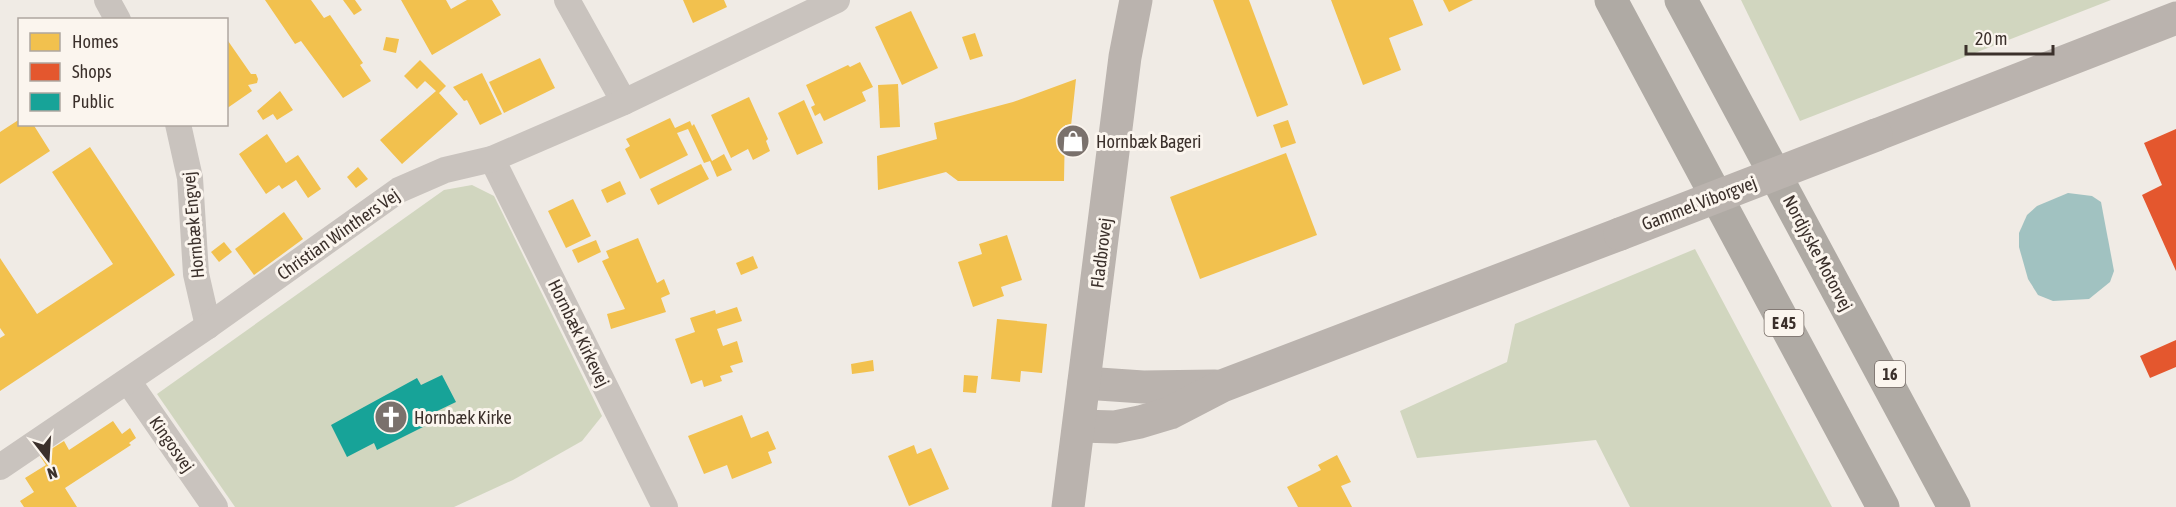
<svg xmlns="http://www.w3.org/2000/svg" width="2176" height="507" font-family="'Asap Condensed',sans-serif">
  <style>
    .green { fill: #d1d6bf }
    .water { fill: #a1c2c1 }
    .homes { fill: #f2c14e }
    .shops { fill: #e4572e }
    .public { fill: #17a398 }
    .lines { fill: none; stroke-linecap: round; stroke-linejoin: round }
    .minor { stroke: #c9c3be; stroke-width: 26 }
    .secondary { stroke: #bab3ae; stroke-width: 33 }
    .motorway { stroke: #afaaa4; stroke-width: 33 }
    .secondary-bridge { stroke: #bab3ae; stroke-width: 33 }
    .labels { text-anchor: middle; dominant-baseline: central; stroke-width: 6; stroke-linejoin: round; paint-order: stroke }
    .shield { fill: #fbf5ee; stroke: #756b66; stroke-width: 1.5 }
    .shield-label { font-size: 16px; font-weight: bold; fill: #3b302b }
    .poi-label { font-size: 18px; fill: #3b302b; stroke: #fbf5ee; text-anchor: start }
    .street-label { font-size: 18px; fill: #3b302b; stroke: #fbf5ee }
  </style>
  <rect width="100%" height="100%" fill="#f0ebe5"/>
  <g class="green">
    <path d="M 1741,0 L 2111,0 L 1800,121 Z"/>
    <path d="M 472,185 L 494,196 L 602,416 L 582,441 L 513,480 L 454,507 L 235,507 L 157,394 L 444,190 Z"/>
    <path d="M 1695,249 L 1832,507 L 1630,507 L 1596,440 L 1417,458 L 1400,411 L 1507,362 L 1515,324 Z"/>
  </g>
  <path class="water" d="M 2068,193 L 2092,196 L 2101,202 L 2114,271 L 2110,282 L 2089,299 L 2053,301 L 2038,295 L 2028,279 L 2019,247 L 2019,233 L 2027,215 L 2037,206 Z"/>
  <g class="homes">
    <path d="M 265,0 L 311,0 L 324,18 L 330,15 L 363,63 L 360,65 L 371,81 L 343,98 L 301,41 L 295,44 Z"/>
    <path d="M 343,0 L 355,0 L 362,10 L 354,15 Z"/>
    <path d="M 401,0 L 446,0 L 451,9 L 467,0 L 492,0 L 501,15 L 432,55 Z"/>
    <path d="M 683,0 L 724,0 L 727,7 L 693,23 Z"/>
    <path d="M 1213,0 L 1249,0 L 1288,105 L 1257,117 Z"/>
    <path d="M 1331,0 L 1413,0 L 1423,25 L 1389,38 L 1401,70 L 1363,85 Z"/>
    <path d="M 1443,0 L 1473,0 L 1449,12 Z"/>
    <path d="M 911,11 L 938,68 L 902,85 L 875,27 Z"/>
    <path d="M 975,33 L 983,56 L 970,60 L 962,37 Z"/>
    <path d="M 386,37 L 399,39 L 396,53 L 383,50 Z"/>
    <path d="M 226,38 L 251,74 L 256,74 L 258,79 L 257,83 L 248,85 L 252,91 L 226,109 Z"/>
    <path d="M 540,58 L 555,88 L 504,113 L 489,82 Z"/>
    <path d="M 420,60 L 446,86 L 439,93 L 458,114 L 402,164 L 380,140 L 436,91 L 425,81 L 417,89 L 404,76 Z"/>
    <path d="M 860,62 L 873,87 L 862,92 L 866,101 L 824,121 L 820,113 L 815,116 L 811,107 L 815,105 L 806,85 L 848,65 L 850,67 Z"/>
    <path d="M 482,73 L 502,114 L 480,125 L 467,100 L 464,101 L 453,87 Z"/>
    <path d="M 1076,79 L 1071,126 L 1065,125 L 1064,181 L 958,181 L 946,172 L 878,190 L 877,156 L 937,139 L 934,123 L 1013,102 Z"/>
    <path d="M 898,84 L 900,127 L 880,128 L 878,85 Z"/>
    <path d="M 280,91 L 293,110 L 277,120 L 273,114 L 263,120 L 257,111 Z"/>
    <path d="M 749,97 L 768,139 L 766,141 L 770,151 L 753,160 L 748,149 L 731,158 L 711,115 Z"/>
    <path d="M 804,100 L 823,143 L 797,155 L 778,113 Z"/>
    <path d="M 670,118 L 675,128 L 690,121 L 692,126 L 694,124 L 712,161 L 724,154 L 732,170 L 717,177 L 710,161 L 704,163 L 688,129 L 677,133 L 688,155 L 640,179 L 625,149 L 630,146 L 626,139 Z"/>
    <path d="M 20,119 L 20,124 L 33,124 L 50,151 L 0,184 L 0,132 Z"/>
    <path d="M 1288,120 L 1296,143 L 1281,148 L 1273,125 Z"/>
    <path d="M 267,134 L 286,163 L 298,155 L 321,189 L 308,198 L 296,180 L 282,189 L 279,185 L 266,194 L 239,154 Z"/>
    <path d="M 90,147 L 175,275 L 0,391 L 0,338 L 5,335 L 0,328 L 0,258 L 37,314 L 113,264 L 52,172 Z"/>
    <path d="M 1286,153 L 1317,235 L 1200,279 L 1170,197 Z"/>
    <path d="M 701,164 L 709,179 L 658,205 L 650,189 Z"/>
    <path d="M 358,167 L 368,179 L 356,188 L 347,177 Z"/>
    <path d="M 620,181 L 626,194 L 607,203 L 601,190 Z"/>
    <path d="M 573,199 L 591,236 L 566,248 L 548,211 Z"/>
    <path d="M 284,212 L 303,239 L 254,275 L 235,249 Z"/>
    <path d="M 1007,235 L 1022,280 L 1001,287 L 1004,296 L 973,307 L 958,262 L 982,254 L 979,244 Z"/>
    <path d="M 638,238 L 657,283 L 664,279 L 670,294 L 661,298 L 666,312 L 611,329 L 607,314 L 625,309 L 602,261 L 609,258 L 606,251 Z"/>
    <path d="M 596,240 L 601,252 L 578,263 L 572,250 Z"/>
    <path d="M 224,242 L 232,252 L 219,262 L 211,252 Z"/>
    <path d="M 753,256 L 758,268 L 741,275 L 736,263 Z"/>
    <path d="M 737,307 L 742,321 L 717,329 L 723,346 L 737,341 L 743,362 L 730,366 L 733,372 L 720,376 L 722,381 L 704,387 L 702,380 L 691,384 L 675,339 L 695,332 L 690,318 L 715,310 L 716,314 Z"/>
    <path d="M 997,319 L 1047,324 L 1042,373 L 1021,371 L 1020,382 L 991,379 Z"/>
    <path d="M 873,360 L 874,371 L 852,374 L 851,364 Z"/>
    <path d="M 964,375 L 978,376 L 976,393 L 963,392 Z"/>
    <path d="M 742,415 L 751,438 L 768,431 L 776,449 L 768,452 L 772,463 L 732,479 L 727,465 L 704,474 L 688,436 Z"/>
    <path d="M 113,421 L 122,434 L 130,428 L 136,438 L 129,443 L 131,445 L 65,488 L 77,507 L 24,507 L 20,501 L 34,492 L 25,478 L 46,465 L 40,456 L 64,441 L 69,450 Z"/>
    <path d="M 914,445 L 917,454 L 931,448 L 949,489 L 909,506 L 888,456 Z"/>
    <path d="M 1337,455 L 1351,482 L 1341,486 L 1352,507 L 1298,507 L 1287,487 L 1321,470 L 1318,465 Z"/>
  </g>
  <g class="shops">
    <path d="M 2176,129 L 2176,271 L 2142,195 L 2162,185 L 2144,143 Z"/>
    <path d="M 2176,340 L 2176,367 L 2150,378 L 2140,356 Z"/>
  </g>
  <path class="public" d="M 442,375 L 456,402 L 433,413 L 437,420 L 377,450 L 374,443 L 347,457 L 331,425 L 417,378 L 421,385 Z"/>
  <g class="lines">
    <g class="minor">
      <path d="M 107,0 L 118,20"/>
      <path d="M 567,0 L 624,102"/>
      <path d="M 178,124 L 190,178 L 196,274 L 208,326"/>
      <path d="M 492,159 L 665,507"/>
      <path d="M 128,381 L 215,507"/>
      <path d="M 0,467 L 208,326 L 399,190 L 445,170 L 492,159 L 624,102 L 837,0"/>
    </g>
    <g class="secondary">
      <path d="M 1876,135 L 2176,18"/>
      <path d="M 1084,383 L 1143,387 L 1215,386"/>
      <path d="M 1079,426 L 1115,427 L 1140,422 L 1170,413 L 1222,386 L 1620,234"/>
      <path d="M 1068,507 L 1125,57 L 1136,0"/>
    </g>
    <g class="motorway">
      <path d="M 1611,0 L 1883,507"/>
      <path d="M 1681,0 L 1954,507"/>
    </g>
    <path class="secondary-bridge" d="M 1620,234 L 1876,135"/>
  </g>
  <defs>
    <g id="shop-disc" transform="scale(1.725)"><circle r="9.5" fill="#7a716c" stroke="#fbf5ee"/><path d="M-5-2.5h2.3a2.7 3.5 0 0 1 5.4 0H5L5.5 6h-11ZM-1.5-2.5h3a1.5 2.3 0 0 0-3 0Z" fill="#fff"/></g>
    <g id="church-disc" transform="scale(1.725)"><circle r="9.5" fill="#7a716c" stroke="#fbf5ee"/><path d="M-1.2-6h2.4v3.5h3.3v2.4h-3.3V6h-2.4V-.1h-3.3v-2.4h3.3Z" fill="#fff"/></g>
  </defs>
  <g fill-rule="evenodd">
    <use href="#shop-disc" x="1073" y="141"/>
    <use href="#church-disc" x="391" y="417"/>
  </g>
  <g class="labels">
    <g class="shield">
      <rect x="1764.5" y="310" width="39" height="26" rx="4.5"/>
      <rect x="1875" y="361" width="30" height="26" rx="4.5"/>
    </g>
    <g class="shield-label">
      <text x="1784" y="323">E 45</text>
      <text x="1890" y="374">16</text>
    </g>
    <g class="poi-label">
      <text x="1096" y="141">Hornbæk Bageri</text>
      <text x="414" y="417">Hornbæk Kirke</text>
    </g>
    <g class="street-label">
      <text transform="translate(1699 203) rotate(-21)">Gammel Viborgvej</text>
      <text transform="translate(193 225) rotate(-95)">Hornbæk Engvej</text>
      <text transform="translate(338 234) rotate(-35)">Christian Winthers Vej</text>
      <text transform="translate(1101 253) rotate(-83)">Fladbrovej</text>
      <text transform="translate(1818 253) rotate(62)">Nordjyske Motorvej</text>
      <text transform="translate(579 333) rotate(64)">Hornbæk Kirkevej</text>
      <text transform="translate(172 444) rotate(55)">Kingosvej</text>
    </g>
  </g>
  <rect x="18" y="18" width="210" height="108" fill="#fbf5ee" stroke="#aea6a0" stroke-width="1.5"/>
  <rect x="30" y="33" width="30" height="18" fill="#f2c14e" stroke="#aea6a0" stroke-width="1.5"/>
  <text x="72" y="48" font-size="18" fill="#3b302b">Homes</text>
  <rect x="30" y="63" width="30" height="18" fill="#e4572e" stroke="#aea6a0" stroke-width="1.5"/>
  <text x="72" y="78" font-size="18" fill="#3b302b">Shops</text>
  <rect x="30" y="93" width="30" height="18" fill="#17a398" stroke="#aea6a0" stroke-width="1.5"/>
  <text x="72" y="108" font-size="18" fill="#3b302b">Public</text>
  <g transform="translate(48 459) rotate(163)" stroke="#fbf5ee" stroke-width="4.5" paint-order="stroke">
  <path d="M0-4.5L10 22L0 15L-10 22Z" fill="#3b302b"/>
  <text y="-9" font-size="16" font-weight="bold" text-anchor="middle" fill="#3b302b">N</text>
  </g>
  <path d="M1966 45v9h87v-9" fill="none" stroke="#3b302b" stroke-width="3"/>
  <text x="1975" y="45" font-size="18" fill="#3b302b" stroke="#fbf5ee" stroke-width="4.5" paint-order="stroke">20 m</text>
</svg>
